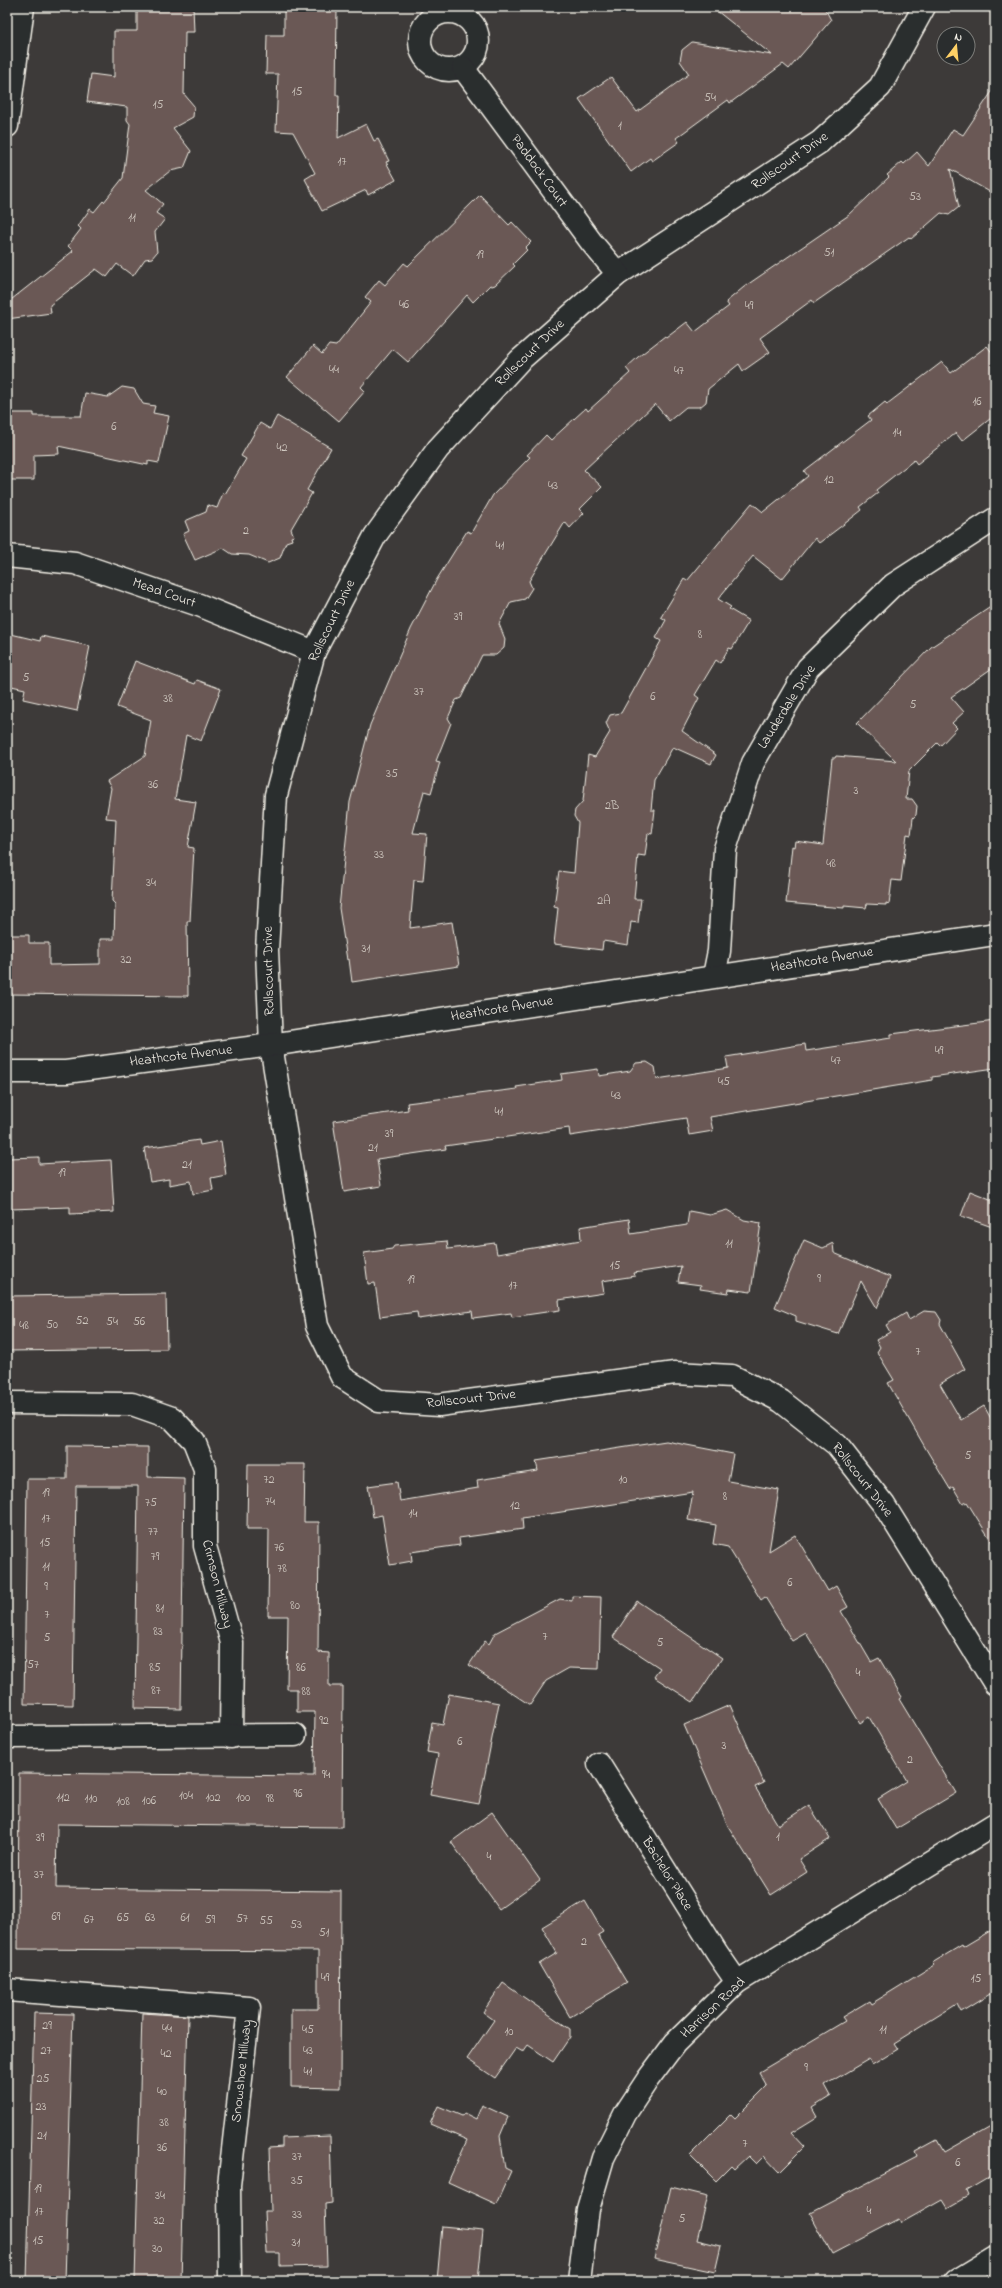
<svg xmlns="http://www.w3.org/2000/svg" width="1002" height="2288" font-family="'Indie Flower',sans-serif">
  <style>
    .building { fill: #6a5854; stroke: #f4f1e8 }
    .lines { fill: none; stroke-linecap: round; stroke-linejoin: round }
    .minor-casing { stroke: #f4f1e8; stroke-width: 25 }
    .minor { stroke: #2a2d2e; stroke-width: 22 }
    .labels { text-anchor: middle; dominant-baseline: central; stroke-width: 3.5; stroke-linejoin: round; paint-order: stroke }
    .number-label { font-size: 12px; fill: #d2cbc3 }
    .street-label { font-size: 14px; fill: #f4f1e8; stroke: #2a2d2e }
  </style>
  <rect width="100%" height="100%" fill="#3d3a39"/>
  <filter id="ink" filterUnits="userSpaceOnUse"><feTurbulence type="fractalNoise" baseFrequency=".025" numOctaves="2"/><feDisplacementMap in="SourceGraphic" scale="8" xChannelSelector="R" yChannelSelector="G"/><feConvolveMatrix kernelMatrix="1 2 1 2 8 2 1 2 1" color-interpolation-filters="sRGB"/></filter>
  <g filter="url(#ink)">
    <g class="building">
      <path d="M 137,7 L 193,7 L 194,32 L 185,32 L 184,94 L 194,106 L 193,117 L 173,128 L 191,151 L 184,168 L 170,171 L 146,190 L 163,204 L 156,213 L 165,219 L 155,232 L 157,252 L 152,258 L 145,259 L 133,276 L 117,264 L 107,277 L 96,269 L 50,305 L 51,313 L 7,319 L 7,303 L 73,251 L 68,246 L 81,229 L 78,226 L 90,209 L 94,212 L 103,201 L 104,202 L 123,178 L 130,124 L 127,120 L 127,107 L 87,102 L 91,74 L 114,77 L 114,31 L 137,31 Z"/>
      <path d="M 284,7 L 337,7 L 336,95 L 339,95 L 338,138 L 366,124 L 374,141 L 378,139 L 389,161 L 386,162 L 396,180 L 368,195 L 366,190 L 322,211 L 305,179 L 315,173 L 293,132 L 276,131 L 278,74 L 266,74 L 267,35 L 284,35 Z"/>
      <path d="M 712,7 L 824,7 L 831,20 L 789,69 L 783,64 L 730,103 L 728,100 L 676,138 L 679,142 L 652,161 L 650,158 L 631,172 L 579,99 L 611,77 L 637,112 L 689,74 L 680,61 L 682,50 L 692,42 L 772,55 Z"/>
      <path d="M 995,87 L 995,195 L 950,169 L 959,207 L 949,215 L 941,213 L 911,239 L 909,237 L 814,303 L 812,300 L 760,338 L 770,352 L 743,371 L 739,364 L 708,389 L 706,402 L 700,407 L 686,407 L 669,421 L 655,404 L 584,470 L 602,487 L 580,509 L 584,513 L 570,528 L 565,522 L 529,581 L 532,588 L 525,599 L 511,602 L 499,624 L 505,639 L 504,648 L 496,655 L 482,655 L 461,698 L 456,700 L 448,718 L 451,723 L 436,761 L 440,762 L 431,793 L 424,791 L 413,833 L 427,834 L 423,881 L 414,880 L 410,928 L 452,922 L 459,966 L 352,982 L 349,959 L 347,960 L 339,908 L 350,802 L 370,725 L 411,629 L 437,579 L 467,531 L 471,533 L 493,495 L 530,457 L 527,455 L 546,435 L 551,440 L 586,408 L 588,411 L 630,373 L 626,368 L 638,357 L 665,336 L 666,338 L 687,322 L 695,332 L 729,306 L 726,302 L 744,287 L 849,215 L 889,177 L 887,175 L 902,162 L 904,164 L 917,152 L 929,166 L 953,129 L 963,135 Z"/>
      <path d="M 480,195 L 509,225 L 512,222 L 531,242 L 525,248 L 527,250 L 513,264 L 515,266 L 495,285 L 492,286 L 490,285 L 473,302 L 467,295 L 408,362 L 393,349 L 361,387 L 365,391 L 339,421 L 287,377 L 313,346 L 322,354 L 329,345 L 336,346 L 371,302 L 365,297 L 379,280 L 385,285 L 404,263 L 408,266 Z"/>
      <path d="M 987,346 L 995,356 L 995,415 L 962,441 L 956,433 L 917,464 L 914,460 L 876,490 L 878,493 L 860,507 L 862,510 L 848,521 L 819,543 L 815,538 L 782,579 L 753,556 L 718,599 L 731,607 L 729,609 L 749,621 L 732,649 L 729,648 L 720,663 L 716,660 L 695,695 L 699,698 L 682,731 L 716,755 L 711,764 L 673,747 L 654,780 L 651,810 L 655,810 L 652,834 L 648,833 L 645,856 L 638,855 L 634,899 L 641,899 L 638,923 L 631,922 L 628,945 L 603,941 L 602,950 L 554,944 L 558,908 L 554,907 L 559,871 L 574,873 L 578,823 L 574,816 L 575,810 L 583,801 L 588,755 L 595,757 L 610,732 L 606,723 L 610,715 L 621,713 L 661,641 L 656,638 L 666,620 L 661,617 L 684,579 L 687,581 L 752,503 L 763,512 L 808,476 L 804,471 L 871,420 L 868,416 L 885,402 L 887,404 L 942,362 L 951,373 Z"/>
      <path d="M 122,387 L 134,389 L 143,404 L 155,406 L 153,413 L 169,416 L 159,463 L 148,461 L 148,465 L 58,446 L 59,454 L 34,455 L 34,480 L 7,480 L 8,413 L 34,413 L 34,416 L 81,416 L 85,393 L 108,397 Z"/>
      <path d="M 277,416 L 331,448 L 307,490 L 312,493 L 291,529 L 294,536 L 291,537 L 292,540 L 286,542 L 280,558 L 268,563 L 249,555 L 232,554 L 223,548 L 195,560 L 183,534 L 189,531 L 185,521 L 206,512 L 208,505 L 217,508 L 223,493 L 225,494 L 246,459 L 241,456 L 260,423 L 270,429 Z"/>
      <path d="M 995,604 L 995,666 L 951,697 L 964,712 L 952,723 L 957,728 L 940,746 L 937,743 L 909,771 L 906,799 L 912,799 L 917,806 L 916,815 L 913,818 L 911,835 L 907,834 L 901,881 L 892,880 L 889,904 L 886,903 L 886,905 L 867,904 L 866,908 L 844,906 L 844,908 L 786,903 L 792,846 L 794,847 L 795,841 L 823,845 L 832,758 L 835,758 L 836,756 L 896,761 L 857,723 L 931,647 Z"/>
      <path d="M 11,634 L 40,641 L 41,636 L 90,646 L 77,711 L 23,699 L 25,689 L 7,685 L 7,653 Z"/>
      <path d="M 135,661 L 195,684 L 197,680 L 221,689 L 201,741 L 186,735 L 175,799 L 196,802 L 188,847 L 194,848 L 190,921 L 187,921 L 188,996 L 7,994 L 7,935 L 29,935 L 29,943 L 49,943 L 49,965 L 100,964 L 100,939 L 114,939 L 115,904 L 112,901 L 116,819 L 106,818 L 111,788 L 107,781 L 145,756 L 151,720 L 117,707 Z"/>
      <path d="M 995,1021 L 995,1068 L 932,1077 L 932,1080 L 710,1117 L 713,1131 L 689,1135 L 686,1118 L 570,1136 L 569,1128 L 445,1146 L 446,1149 L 377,1159 L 381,1186 L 344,1192 L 333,1121 L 408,1110 L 407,1103 L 517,1089 L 516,1087 L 562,1080 L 561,1074 L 598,1069 L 599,1076 L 630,1071 L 636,1063 L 647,1062 L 655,1067 L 657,1079 L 728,1068 L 726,1057 L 805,1044 L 806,1051 L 891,1038 L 891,1034 Z"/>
      <path d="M 199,1140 L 200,1145 L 221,1141 L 226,1175 L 211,1178 L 213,1190 L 193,1194 L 191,1181 L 169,1185 L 169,1179 L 150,1182 L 144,1148 Z"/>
      <path d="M 39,1157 L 39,1164 L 111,1160 L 114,1212 L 70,1214 L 70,1207 L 10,1209 L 8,1158 Z"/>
      <path d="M 970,1191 L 995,1201 L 995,1228 L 961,1216 Z"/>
      <path d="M 727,1210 L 744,1220 L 761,1223 L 751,1292 L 729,1289 L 728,1293 L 700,1289 L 701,1285 L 678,1282 L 681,1266 L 634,1273 L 635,1276 L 602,1281 L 604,1293 L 559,1300 L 560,1310 L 512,1317 L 511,1313 L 473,1318 L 472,1311 L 418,1319 L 417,1312 L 380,1317 L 375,1283 L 368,1284 L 364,1253 L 392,1249 L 394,1246 L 447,1241 L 448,1249 L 495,1243 L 497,1254 L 581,1240 L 580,1227 L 629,1219 L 631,1234 L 687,1225 L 689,1211 L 710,1215 Z"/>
      <path d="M 804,1240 L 823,1248 L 833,1243 L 834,1253 L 890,1277 L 877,1308 L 861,1281 L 838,1334 L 796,1321 L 796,1316 L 775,1307 Z"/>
      <path d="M 166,1294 L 167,1349 L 7,1351 L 7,1296 Z"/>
      <path d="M 924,1311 L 936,1312 L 941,1320 L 940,1324 L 965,1369 L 940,1384 L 961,1420 L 984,1406 L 995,1426 L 995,1547 L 967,1502 L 963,1504 L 953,1487 L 950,1489 L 926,1449 L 888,1383 L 894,1380 L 877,1352 L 880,1347 L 876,1340 L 890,1332 L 886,1325 L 906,1313 L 909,1320 Z"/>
      <path d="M 666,1441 L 733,1454 L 728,1481 L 779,1490 L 769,1551 L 795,1535 L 828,1591 L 836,1586 L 848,1607 L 841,1611 L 871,1662 L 879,1658 L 902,1697 L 899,1699 L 956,1793 L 896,1829 L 878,1799 L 907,1781 L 869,1717 L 860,1723 L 806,1633 L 792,1641 L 765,1597 L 761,1600 L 728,1547 L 713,1544 L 716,1525 L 688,1520 L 693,1492 L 522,1518 L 523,1529 L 459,1538 L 460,1545 L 411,1552 L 412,1561 L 390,1565 L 382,1515 L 373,1517 L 368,1486 L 397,1482 L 400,1501 L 478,1488 L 477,1480 L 538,1471 L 536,1461 Z"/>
      <path d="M 67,1446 L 148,1447 L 148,1477 L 184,1478 L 181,1709 L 135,1708 L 138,1486 L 76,1486 L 73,1705 L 24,1704 L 27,1479 L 67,1479 Z"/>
      <path d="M 248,1464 L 305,1464 L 304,1522 L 319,1522 L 318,1652 L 329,1653 L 329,1686 L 343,1686 L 342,1827 L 57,1824 L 56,1888 L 341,1891 L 340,2088 L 291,2087 L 291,2009 L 318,2009 L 318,1951 L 18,1949 L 19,1773 L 314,1776 L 315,1712 L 297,1712 L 297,1689 L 287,1689 L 288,1616 L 268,1616 L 269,1529 L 247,1529 Z"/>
      <path d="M 572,1596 L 601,1597 L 599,1669 L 569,1668 L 546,1681 L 530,1705 L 469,1665 L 485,1641 L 489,1644 L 495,1633 L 560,1599 L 572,1601 Z"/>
      <path d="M 637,1601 L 722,1658 L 693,1702 L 654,1677 L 660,1668 L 613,1637 Z"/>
      <path d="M 449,1694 L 499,1703 L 479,1804 L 430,1795 L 438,1754 L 427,1752 L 432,1723 L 443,1725 Z"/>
      <path d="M 730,1705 L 764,1783 L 755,1787 L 778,1825 L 809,1805 L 830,1839 L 799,1859 L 807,1872 L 771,1895 L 728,1826 L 684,1725 Z"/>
      <path d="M 492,1812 L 540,1880 L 499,1909 L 451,1842 Z"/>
      <path d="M 585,1901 L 603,1932 L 598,1935 L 627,1983 L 570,2017 L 539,1964 L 557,1953 L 542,1927 Z"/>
      <path d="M 995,1928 L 995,1991 L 961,2012 L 957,2004 L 894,2043 L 898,2049 L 872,2065 L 869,2059 L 825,2085 L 831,2096 L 812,2108 L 817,2117 L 791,2133 L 804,2147 L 779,2172 L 764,2156 L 756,2164 L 748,2156 L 734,2169 L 731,2166 L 716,2181 L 690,2155 L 731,2114 L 735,2118 L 767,2086 L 759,2072 L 845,2021 L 842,2017 L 869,2001 L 871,2004 L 934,1965 L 932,1963 L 962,1945 L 963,1947 Z"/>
      <path d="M 503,1983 L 570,2029 L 570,2037 L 553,2062 L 528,2045 L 523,2052 L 516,2048 L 495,2078 L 467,2059 L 494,2020 L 483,2012 Z"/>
      <path d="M 34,2013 L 73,2014 L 65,2281 L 27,2281 Z"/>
      <path d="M 142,2013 L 188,2016 L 181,2281 L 135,2281 Z"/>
      <path d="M 482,2105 L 508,2117 L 500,2136 L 505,2168 L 511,2171 L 496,2204 L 448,2182 L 467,2140 L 430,2124 L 438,2106 L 462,2116 L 464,2113 L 476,2119 Z"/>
      <path d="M 995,2123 L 995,2174 L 966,2191 L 968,2196 L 947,2208 L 942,2200 L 901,2223 L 899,2219 L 832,2254 L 810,2213 L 917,2157 L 915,2152 L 937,2140 L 944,2152 Z"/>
      <path d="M 330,2136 L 332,2203 L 325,2204 L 327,2266 L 280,2267 L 280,2253 L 266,2253 L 264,2211 L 271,2211 L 269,2148 L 282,2147 L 282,2138 Z"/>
      <path d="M 671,2187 L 708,2196 L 697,2240 L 721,2246 L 715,2272 L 654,2259 Z"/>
      <path d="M 442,2226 L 483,2230 L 478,2281 L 437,2281 Z"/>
    </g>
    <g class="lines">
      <g class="minor-casing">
        <g id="minor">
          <path d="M 924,7 L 880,87 L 820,142 L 618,274 L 520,360 L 438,449 L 375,536 L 314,652 L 276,795 L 267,950 L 271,1045 L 317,1326 L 342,1377 L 379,1401 L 439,1405 L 675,1373 L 732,1376 L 781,1401 L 837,1445 L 884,1505 L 995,1684"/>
          <circle cx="449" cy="41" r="29"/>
          <path d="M 463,68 L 592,243 L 618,274"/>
          <path d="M 7,126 L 23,7"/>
          <path d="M 7,556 L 75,563 L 199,605 L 314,652"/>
          <path d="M 714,976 L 719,951 L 725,849 L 753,763 L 808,668 L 893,585 L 995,519"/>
          <path d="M 7,1072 L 66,1072 L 271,1045 L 995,934"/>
          <path d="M 7,1403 L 132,1404 L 172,1418 L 194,1441 L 205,1469 L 205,1546 L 232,1643 L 231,1737"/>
          <path d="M 7,1737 L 295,1735"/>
          <path d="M 599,1764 L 717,1953 L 737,1982"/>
          <path d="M 7,1990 L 249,2008 L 229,2185 L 230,2281"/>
          <path d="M 579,2281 L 588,2209 L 603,2158 L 625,2114 L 648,2079 L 675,2043 L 737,1982 L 995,1824"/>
          <path d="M 957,2281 L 995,2258"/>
        </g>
      </g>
      <use href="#minor" class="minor"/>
    </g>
  </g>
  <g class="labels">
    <g class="number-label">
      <text x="297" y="92">15</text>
      <text x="710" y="98">54</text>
      <text x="158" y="105">15</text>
      <text x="620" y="126">1</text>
      <text x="342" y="162">17</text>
      <text x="915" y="197">53</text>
      <text x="132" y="218">11</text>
      <text x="829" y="253">51</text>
      <text x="480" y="255">19</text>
      <text x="404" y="305">46</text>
      <text x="749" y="306">49</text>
      <text x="334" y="370">44</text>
      <text x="679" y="371">47</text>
      <text x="977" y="402">16</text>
      <text x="114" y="427">6</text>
      <text x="897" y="433">14</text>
      <text x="282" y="448">42</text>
      <text x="829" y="480">12</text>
      <text x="553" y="486">43</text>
      <text x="246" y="531">2</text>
      <text x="500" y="546">41</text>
      <text x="458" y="617">39</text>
      <text x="700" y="635">8</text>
      <text x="26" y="678">5</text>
      <text x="419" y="692">37</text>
      <text x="653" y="697">6</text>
      <text x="168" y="699">38</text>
      <text x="913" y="705">5</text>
      <text x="392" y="774">35</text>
      <text x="153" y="785">36</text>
      <text x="856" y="791">3</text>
      <text x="612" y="806">2B</text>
      <text x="379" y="855">33</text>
      <text x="831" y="864">48</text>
      <text x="151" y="883">34</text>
      <text x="604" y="901">2A</text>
      <text x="366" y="949">31</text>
      <text x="126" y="960">32</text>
      <text x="939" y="1051">49</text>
      <text x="836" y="1061">47</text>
      <text x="724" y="1082">45</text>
      <text x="616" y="1096">43</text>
      <text x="499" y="1112">41</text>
      <text x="389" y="1134">39</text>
      <text x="373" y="1148">21</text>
      <text x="187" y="1165">21</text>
      <text x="62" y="1173">19</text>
      <text x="729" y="1244">11</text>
      <text x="615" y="1266">15</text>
      <text x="819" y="1279">9</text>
      <text x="411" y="1280">19</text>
      <text x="513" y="1286">17</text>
      <text x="82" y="1321">52</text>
      <text x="112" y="1322">54</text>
      <text x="139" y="1322">56</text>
      <text x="52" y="1325">50</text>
      <text x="24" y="1326">48</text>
      <text x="918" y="1352">7</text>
      <text x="968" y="1456">5</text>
      <text x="269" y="1480">72</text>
      <text x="623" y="1480">10</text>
      <text x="46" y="1493">19</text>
      <text x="725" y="1497">8</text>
      <text x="270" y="1502">74</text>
      <text x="151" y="1503">75</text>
      <text x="515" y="1506">12</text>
      <text x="413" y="1514">14</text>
      <text x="46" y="1519">17</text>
      <text x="153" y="1532">77</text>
      <text x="45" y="1543">15</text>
      <text x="279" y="1548">76</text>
      <text x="155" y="1557">79</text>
      <text x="46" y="1567">11</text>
      <text x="282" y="1569">78</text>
      <text x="790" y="1583">6</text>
      <text x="46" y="1587">9</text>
      <text x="295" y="1606">80</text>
      <text x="160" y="1609">81</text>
      <text x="47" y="1615">7</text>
      <text x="158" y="1632">83</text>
      <text x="545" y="1637">7</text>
      <text x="47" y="1638">5</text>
      <text x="660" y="1643">5</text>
      <text x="33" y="1665">57</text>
      <text x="155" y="1668">85</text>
      <text x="301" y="1668">86</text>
      <text x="858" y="1673">4</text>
      <text x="156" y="1691">87</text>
      <text x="306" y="1692">88</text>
      <text x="324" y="1721">92</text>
      <text x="460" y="1742">6</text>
      <text x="724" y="1746">3</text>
      <text x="910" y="1760">2</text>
      <text x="326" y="1775">94</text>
      <text x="298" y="1794">96</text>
      <text x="186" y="1796">104</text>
      <text x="63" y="1798">112</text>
      <text x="213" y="1798">102</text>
      <text x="243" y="1798">100</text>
      <text x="91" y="1799">110</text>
      <text x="270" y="1799">98</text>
      <text x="149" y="1801">106</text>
      <text x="123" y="1802">108</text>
      <text x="778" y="1837">1</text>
      <text x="40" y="1838">39</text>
      <text x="489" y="1857">4</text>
      <text x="39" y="1875">37</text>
      <text x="56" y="1917">69</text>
      <text x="123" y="1918">65</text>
      <text x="150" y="1918">63</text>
      <text x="185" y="1918">61</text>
      <text x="242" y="1919">57</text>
      <text x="89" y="1920">67</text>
      <text x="210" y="1920">59</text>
      <text x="266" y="1921">55</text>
      <text x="296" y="1925">53</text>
      <text x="324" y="1933">51</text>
      <text x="584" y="1942">2</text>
      <text x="325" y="1978">49</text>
      <text x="976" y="1979">15</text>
      <text x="47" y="2026">29</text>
      <text x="167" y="2029">44</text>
      <text x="308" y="2030">45</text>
      <text x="883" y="2030">11</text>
      <text x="509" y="2032">10</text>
      <text x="46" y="2051">27</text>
      <text x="308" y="2051">43</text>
      <text x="166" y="2054">42</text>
      <text x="806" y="2068">9</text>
      <text x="308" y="2072">41</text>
      <text x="43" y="2079">25</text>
      <text x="162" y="2092">40</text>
      <text x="41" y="2107">23</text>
      <text x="164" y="2123">38</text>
      <text x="42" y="2136">21</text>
      <text x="745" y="2144">7</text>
      <text x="162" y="2148">36</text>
      <text x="297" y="2157">37</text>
      <text x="958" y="2163">6</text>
      <text x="297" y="2181">35</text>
      <text x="38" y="2189">19</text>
      <text x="160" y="2196">34</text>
      <text x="869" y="2211">4</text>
      <text x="39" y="2212">17</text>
      <text x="297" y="2215">33</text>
      <text x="682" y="2219">5</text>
      <text x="159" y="2221">32</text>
      <text x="38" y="2241">15</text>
      <text x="296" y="2243">31</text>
      <text x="157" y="2249">30</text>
    </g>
    <g class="street-label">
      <text transform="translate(790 161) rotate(-35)">Rollscourt Drive</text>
      <text transform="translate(539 171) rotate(54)">Paddock Court</text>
      <text transform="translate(530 353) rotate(-44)">Rollscourt Drive</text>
      <text transform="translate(164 593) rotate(19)">Mead Court</text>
      <text transform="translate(332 621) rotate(-64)">Rollscourt Drive</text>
      <text transform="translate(787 707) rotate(-58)">Lauderdale Drive</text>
      <text transform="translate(822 960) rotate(-9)">Heathcote Avenue</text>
      <text transform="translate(269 971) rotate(-91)">Rollscourt Drive</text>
      <text transform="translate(502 1009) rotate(-9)">Heathcote Avenue</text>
      <text transform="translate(181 1056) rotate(-7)">Heathcote Avenue</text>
      <text transform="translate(471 1399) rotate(-6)">Rollscourt Drive</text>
      <text transform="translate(862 1480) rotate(52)">Rollscourt Drive</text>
      <text transform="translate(217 1584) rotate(76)">Crimson Millway</text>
      <text transform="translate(667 1874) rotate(58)">Bachelor Place</text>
      <text transform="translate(713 2008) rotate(-43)">Harrison Road</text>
      <text transform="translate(242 2071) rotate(-84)">Snowshoe Millway</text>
    </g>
  </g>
  <rect width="1002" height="2288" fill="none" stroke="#2a2d2e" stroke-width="24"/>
  <rect x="12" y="12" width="978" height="2264" fill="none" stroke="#f4f1e8" stroke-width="1.5" filter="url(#ink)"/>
  <g transform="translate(956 46) rotate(16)"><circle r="19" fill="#2a2d2e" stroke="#7b7b78"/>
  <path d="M0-3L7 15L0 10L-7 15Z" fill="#ffd166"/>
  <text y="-6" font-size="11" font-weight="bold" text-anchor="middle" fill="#f4f1e8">N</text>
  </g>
</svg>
